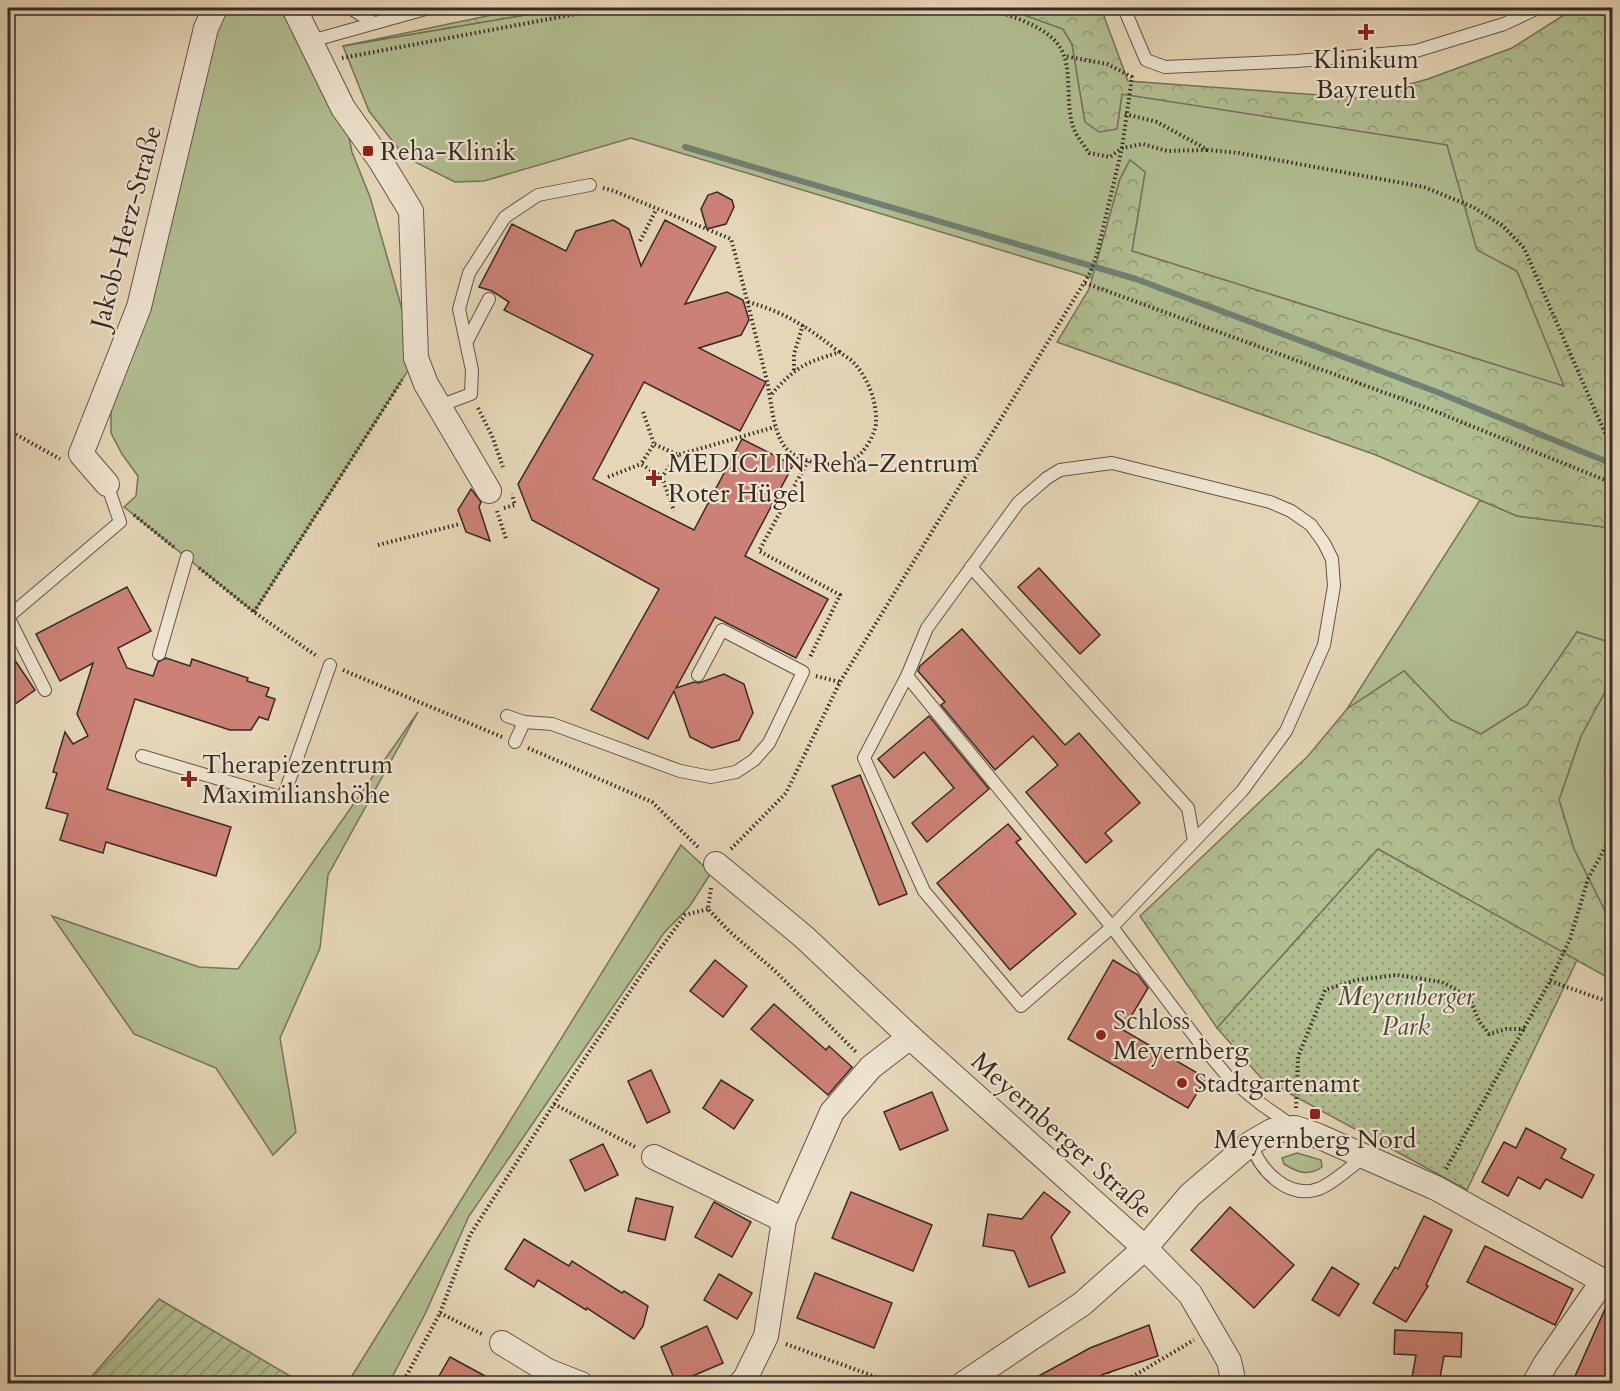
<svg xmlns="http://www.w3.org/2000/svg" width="1620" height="1391" font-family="Cardo,serif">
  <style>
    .grass { fill: #b1be91; stroke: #74745c; stroke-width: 1.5 }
    .forest { fill: url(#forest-crowns); stroke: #74745c; stroke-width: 1.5 }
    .park { fill: url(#park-dots); stroke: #74745c; stroke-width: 1.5 }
    .garden { fill: url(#garden-furrows); stroke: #74745c; stroke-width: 1.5 }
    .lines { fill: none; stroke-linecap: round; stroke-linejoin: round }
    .stream { stroke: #708075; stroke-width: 6 }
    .building { fill: #cc8176; stroke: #382a26; stroke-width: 1.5 }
    .lane-casing { stroke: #63554a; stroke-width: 14 }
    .street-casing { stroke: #63554a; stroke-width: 26 }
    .path { stroke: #382a26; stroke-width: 4; stroke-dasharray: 1.5 3; stroke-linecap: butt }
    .lane { stroke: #eee4d0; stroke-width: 12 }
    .street { stroke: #eee4d0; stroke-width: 24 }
    .poi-dot { fill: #8f2418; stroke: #eee4d0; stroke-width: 2 }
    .labels { text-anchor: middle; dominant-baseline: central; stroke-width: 4.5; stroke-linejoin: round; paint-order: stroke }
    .poi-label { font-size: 26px; fill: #382a26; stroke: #eee4d0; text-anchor: start }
    .street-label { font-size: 26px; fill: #382a26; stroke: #eee4d0 }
    .park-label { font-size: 26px; font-style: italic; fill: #50483b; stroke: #eee4d0 }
  </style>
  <defs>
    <pattern id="forest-crowns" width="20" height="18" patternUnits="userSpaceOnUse" patternTransform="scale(1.5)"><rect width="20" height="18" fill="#b1be91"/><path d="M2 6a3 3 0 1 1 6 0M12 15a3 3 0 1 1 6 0" fill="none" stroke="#919b76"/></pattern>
    <pattern id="park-dots" width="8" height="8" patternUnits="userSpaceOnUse" patternTransform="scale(1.5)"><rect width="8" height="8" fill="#b1be91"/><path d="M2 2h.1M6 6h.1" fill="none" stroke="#919b76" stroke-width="1.8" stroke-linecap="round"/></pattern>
    <pattern id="garden-furrows" width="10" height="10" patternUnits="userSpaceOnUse" patternTransform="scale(1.5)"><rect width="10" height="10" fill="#b1be91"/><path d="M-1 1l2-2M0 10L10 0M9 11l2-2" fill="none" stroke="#919b76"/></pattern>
  </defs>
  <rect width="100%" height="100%" fill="#e5d6b7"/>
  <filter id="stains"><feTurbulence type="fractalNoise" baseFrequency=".00333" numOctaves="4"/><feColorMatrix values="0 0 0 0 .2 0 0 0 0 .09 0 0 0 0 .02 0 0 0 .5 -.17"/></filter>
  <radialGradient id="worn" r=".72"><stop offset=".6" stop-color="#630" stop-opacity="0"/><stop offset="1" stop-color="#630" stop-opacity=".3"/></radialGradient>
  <g class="grass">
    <path d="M 215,8 L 296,8 L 343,108 L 352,152 L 370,197 L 416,358 L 254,612 L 124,507 L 136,496 L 138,476 L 122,454 L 111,433 L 111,411 Z"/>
    <path d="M 566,8 L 1005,8 L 1063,29 L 1072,44 L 1085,122 L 1117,128 L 1122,94 L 1447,144 L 1477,249 L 1517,271 L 1565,387 L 1132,251 L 1145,172 L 1130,160 L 1120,179 L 1093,278 L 631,138 L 484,181 L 455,182 L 405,157 L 369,111 L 343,46 Z"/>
    <path d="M 1480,500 L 1517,516 L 1612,528 L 1612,643 L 1577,632 L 1527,705 L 1481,734 L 1451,720 L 1404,671 L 1347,709 Z"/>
    <path d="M 1612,679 L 1612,913 L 1608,917 L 1574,849 L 1559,800 L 1581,736 Z"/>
    <path d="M 418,712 L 328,875 L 320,948 L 280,1038 L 296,1132 L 273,1155 L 216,1068 L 134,1034 L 52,916 L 199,967 L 238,969 Z"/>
    <path d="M 681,845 L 711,873 L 689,907 L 664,933 L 469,1216 L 425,1314 L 389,1383 L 347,1384 Z"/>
    <path d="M 1297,1153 L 1321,1160 L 1322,1167 C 1308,1177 1297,1172 1284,1164 L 1282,1158 Z"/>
  </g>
  <g class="forest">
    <path d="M 526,8 L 566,8 L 343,46 Z"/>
    <path d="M 1005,8 L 1101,8 L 1128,81 L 1360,98 L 1428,79 L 1512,48 L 1575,8 L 1612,8 L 1612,528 L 1517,516 L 1376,455 L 1057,342 L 1089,289 L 1120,179 L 1130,160 L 1145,172 L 1132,251 L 1564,386 L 1517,271 L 1477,250 L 1447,145 L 1122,94 L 1117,129 L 1099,132 L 1085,122 L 1072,44 L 1063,29 Z"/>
    <path d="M 1577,632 L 1612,643 L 1612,679 L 1581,736 L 1559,800 L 1574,849 L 1608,917 L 1612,913 L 1612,980 L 1378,849 L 1217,1028 L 1140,916 L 1308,756 L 1347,709 L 1404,671 L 1451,720 L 1481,734 L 1527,705 Z"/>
  </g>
  <path class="park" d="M 1378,849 L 1577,960 L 1467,1190 L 1261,1078 L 1217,1028 Z"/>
  <path class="garden" d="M 159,1299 L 302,1383 L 86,1383 Z"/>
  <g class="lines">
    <path class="stream" d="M 685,147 L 1136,279 L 1437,392 L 1610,463"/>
  </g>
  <g class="building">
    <path d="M 717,192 L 732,200 L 734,207 L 726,224 L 707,229 L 701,209 L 708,195 Z"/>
    <path d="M 613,220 L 629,229 L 641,266 L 665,220 L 716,247 L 685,304 L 727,292 L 743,300 L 749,320 L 741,335 L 699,348 L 766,382 L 740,431 L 644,382 L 593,479 L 694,530 L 742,439 L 793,465 L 745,556 L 828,599 L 796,658 L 715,617 L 676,688 L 694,682 L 699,683 L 724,674 L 744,684 L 753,713 L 739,740 L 712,748 L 690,737 L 674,691 L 648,739 L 591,710 L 659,589 L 532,520 L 518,484 L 593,355 L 504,310 L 509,302 L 492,291 L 479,287 L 512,224 L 566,251 L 576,231 Z"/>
    <path d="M 471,489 L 481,502 L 479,507 L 490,541 L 466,532 L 458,510 Z"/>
    <path d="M 1039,568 L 1100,635 L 1080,654 L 1018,587 Z"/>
    <path d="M 127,587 L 151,631 L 118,648 L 127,668 L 153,676 L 158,662 L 166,658 L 190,666 L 192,659 L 248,678 L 247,681 L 269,688 L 266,696 L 275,699 L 268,720 L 259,717 L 251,730 L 230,730 L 135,699 L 107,789 L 231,827 L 216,876 L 106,842 L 103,853 L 60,840 L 68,814 L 46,808 L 57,773 L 53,772 L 65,732 L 73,744 L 88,736 L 77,714 L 93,663 L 60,681 L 36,634 Z"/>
    <path d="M 962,629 L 1065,745 L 1079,733 L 1140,803 L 1105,833 L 1112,841 L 1086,863 L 1026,792 L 1058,765 L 1033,736 L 995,770 L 941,705 L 945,702 L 918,671 L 920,666 Z"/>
    <path d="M 8,650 L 35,690 L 8,709 Z"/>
    <path d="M 929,716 L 989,789 L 927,842 L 912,823 L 954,788 L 924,752 L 894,778 L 878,759 Z"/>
    <path d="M 860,775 L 907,894 L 879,905 L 832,786 Z"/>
    <path d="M 1008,824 L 1021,839 L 1016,842 L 1076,914 L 1010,970 L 937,883 Z"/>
    <path d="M 715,960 L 747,986 L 723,1017 L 690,991 Z"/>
    <path d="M 1113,960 L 1138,975 L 1148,988 L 1123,1030 L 1206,1078 L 1188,1108 L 1068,1039 Z"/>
    <path d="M 774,1004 L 826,1050 L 829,1046 L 852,1067 L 828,1095 L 751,1029 Z"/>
    <path d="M 651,1070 L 670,1112 L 647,1123 L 628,1081 Z"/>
    <path d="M 721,1080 L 753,1100 L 734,1129 L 703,1108 Z"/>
    <path d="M 932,1092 L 948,1130 L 900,1150 L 884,1112 Z"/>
    <path d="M 1526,1128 L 1566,1149 L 1561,1158 L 1594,1175 L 1582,1198 L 1546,1179 L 1540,1189 L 1518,1177 L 1508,1196 L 1482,1182 L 1504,1142 L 1516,1148 Z"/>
    <path d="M 603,1144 L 618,1175 L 585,1191 L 570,1160 Z"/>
    <path d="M 851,1192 L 932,1225 L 913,1271 L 832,1238 Z"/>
    <path d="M 1044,1192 L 1070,1212 L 1051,1237 L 1065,1272 L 1029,1287 L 1014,1251 L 983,1246 L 988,1214 L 1022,1219 Z"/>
    <path d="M 636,1198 L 673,1207 L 665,1240 L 628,1231 Z"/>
    <path d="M 714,1202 L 751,1222 L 732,1257 L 695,1237 Z"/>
    <path d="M 1230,1207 L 1294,1265 L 1254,1308 L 1191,1250 Z"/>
    <path d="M 1424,1216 L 1452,1230 L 1426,1285 L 1428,1286 L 1406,1322 L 1373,1303 L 1395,1267 L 1398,1269 Z"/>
    <path d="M 524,1239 L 569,1266 L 572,1261 L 622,1293 L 624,1291 L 648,1306 L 643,1326 L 634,1339 L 587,1308 L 586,1310 L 538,1280 L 534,1287 L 505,1269 Z"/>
    <path d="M 1485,1246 L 1573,1289 L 1555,1325 L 1467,1282 Z"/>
    <path d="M 1332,1267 L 1359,1284 L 1339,1316 L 1312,1300 Z"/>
    <path d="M 815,1273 L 892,1303 L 874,1348 L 797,1318 Z"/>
    <path d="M 719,1274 L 752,1293 L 737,1319 L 704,1300 Z"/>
    <path d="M 1609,1300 L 1612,1300 L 1612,1367 L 1605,1383 L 1572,1383 Z"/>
    <path d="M 1149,1325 L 1158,1356 L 1104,1374 L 1088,1383 L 1026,1383 L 1090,1348 Z"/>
    <path d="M 707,1326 L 723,1363 L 676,1383 L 661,1347 Z"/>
    <path d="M 1395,1330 L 1462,1333 L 1461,1357 L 1444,1356 L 1439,1383 L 1411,1383 L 1416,1355 L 1394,1354 Z"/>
    <path d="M 450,1357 L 498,1383 L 435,1383 Z"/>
  </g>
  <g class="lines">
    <g class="lane-casing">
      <g id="lane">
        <path d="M 350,8 L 374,23"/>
        <path d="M 1124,8 L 1146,60 L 1165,67 L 1297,61 L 1416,51 L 1504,24 L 1538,8"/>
        <path d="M 311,41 L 429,8"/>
        <path d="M 467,341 L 489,299"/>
        <path d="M 439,406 L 471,394 L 472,370 L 459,309 L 469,273 L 505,217 L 538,195 L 590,185"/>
        <path d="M 971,567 L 1188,808 L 1194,841"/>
        <path d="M 8,617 L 120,522 L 107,484"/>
        <path d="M 8,617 L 45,690"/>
        <path d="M 159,654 L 187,557"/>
        <path d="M 907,676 L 927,628 L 1018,503 L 1047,478 L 1060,470 L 1112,463 L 1270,502 L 1291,511 L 1311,525 L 1324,543 L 1332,559 L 1334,586 L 1324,645 L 1286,731 L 1242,791 L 1112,927 L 1021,1006 L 924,891 L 864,758 L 907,676 L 1112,927 L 1202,1046 L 1229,1078 L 1261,1104 L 1294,1127"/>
        <path d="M 507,716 L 524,722 L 552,724 L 680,771 L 711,777 L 736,772 L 754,760 L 769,743 L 803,672 L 722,630 L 698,675"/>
        <path d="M 515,742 L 524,722"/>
        <path d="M 142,756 L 283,798 L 330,665"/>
        <path d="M 1251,1143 C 1260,1171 1289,1201 1321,1188 C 1336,1181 1350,1167 1363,1158"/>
      </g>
    </g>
    <g class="street-casing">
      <g id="street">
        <path d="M 294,8 L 343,108 L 380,160 L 411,211 L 416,358 L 426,384 L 489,491"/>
        <path d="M 107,484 L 81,454 L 139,307 L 206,28 L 215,8"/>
        <path d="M 716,864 L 804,937 L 910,1037 L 1145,1248 L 1190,1294 L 1229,1361 L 1234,1384"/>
        <path d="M 654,1157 L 784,1220"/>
        <path d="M 502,1343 L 548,1371 L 581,1384"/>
        <path d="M 740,1384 L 745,1379 L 766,1336 L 784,1220 L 832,1112 L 871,1067 L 910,1037"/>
        <path d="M 963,1384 L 1082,1304 L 1145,1248 L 1190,1195 L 1251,1143 L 1272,1131 L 1295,1128 L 1316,1135 L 1436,1188 L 1612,1286"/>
        <path d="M 1534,1384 L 1546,1363 L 1603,1281"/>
      </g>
    </g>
    <g class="path">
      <path d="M 985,8 C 1008,15 1045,25 1059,46 C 1074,66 1064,105 1074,129 C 1077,137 1084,145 1089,153 L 1110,157 L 1122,148 L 1143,144 L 1167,151 L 1208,150"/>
      <path d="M 342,58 L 608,8"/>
      <path d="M 1125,114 L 1157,122 L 1208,150 L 1239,153 L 1424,187 L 1473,207 L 1503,226 L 1524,248 L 1612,449"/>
      <path d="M 603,188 L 614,191 L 731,239 C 744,286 755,334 767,381 C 772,403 772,429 785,447 C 798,464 840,470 857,457 C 865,451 876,433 876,422 C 877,402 868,378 854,363 C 851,359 844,356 840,352 C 804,363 795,367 770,396"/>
      <path d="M 640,241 L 656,210"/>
      <path d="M 1085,283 L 1432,410 L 1612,483"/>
      <path d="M 748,302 C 785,312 809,328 839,352"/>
      <path d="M 794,370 L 794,354 L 803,325"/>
      <path d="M 478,408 L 492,436 L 503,467"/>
      <path d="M 643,412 L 654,444"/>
      <path d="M 8,430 L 60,459"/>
      <path d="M 678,455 L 662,477 L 641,464 L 654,444 L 678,455 L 775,427"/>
      <path d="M 808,461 L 759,551 L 840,595 L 809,659"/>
      <path d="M 608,477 L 641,464"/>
      <path d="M 662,477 L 674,511"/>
      <path d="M 504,508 L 515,505 L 512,494"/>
      <path d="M 497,511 L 506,539"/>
      <path d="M 134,515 L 175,548"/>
      <path d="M 378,545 L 460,524"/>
      <path d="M 199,568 L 254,612 L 318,657"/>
      <path d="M 254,612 L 402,380"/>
      <path d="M 343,670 L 502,737"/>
      <path d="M 816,676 L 840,682"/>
      <path d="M 528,748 L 652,802 L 700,849"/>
      <path d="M 731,849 L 786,793 L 840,682 L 1090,273 L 1097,254 L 1122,148 L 1132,77 L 1107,64 L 1064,56"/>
      <path d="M 711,888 L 708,909 L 729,931 L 775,971 L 856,1052"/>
      <path d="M 1550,981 L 1612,1003"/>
      <path d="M 554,1104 L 637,1148"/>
      <path d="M 1296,1108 L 1298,1057 L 1325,990 L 1356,980 L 1397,975 L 1442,982 L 1469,997 L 1479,1021 L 1489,1034 L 1506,1029 L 1525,1029"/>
      <path d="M 1446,1169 L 1550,981 L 1570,939 L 1588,879 L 1612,835"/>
      <path d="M 440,1313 L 482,1334"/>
      <path d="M 786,1344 L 895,1384"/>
      <path d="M 1109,1372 L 1114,1384"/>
      <path d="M 402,1384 L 440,1313 L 470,1235 L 554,1104 L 641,975 L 685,915 L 708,909"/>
      <path d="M 1120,1384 L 1194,1340"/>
    </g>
    <use href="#lane" class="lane"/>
    <use href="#street" class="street"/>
  </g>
  <g class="poi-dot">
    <path d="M1363 23h6v6h6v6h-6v6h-6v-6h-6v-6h6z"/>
    <rect x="362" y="145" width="12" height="12" rx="3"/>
    <path d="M651 469h6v6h6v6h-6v6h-6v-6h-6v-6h6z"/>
    <path d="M186 770h6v6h6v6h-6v6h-6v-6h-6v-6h6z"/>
    <circle cx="1101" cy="1035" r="6"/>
    <circle cx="1182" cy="1083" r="6"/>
    <rect x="1309" y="1108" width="12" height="12" rx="3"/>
  </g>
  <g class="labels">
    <g class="poi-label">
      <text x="1366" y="59" text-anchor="middle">Klinikum<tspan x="1366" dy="30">Bayreuth</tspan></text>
      <text x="380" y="151">Reha-Klinik</text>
      <text x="668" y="463">MEDICLIN Reha-Zentrum<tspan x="668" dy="30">Roter Hügel</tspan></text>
      <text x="202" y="764">Therapiezentrum<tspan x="202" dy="30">Maximilianshöhe</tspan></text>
      <text x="1113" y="1020">Schloss<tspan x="1113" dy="30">Meyernberg</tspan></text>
      <text x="1194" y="1083">Stadtgartenamt</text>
      <text x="1315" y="1139" text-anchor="middle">Meyernberg Nord</text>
    </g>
    <g class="street-label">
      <text transform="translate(126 227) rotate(-75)">Jakob-Herz-Straße</text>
      <text transform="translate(1062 1135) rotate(42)">Meyernberger Straße</text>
    </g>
    <g class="park-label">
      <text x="1406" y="996">Meyernberger<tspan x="1406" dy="30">Park</tspan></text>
    </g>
  </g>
  <rect width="1620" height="1391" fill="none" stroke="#e5d6b7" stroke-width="30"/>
  <rect x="9" y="9" width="1602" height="1373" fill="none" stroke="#382a26" stroke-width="3"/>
  <rect x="15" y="15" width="1590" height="1361" fill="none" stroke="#382a26" stroke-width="1.5"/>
  <rect width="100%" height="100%" filter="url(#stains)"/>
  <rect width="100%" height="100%" fill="url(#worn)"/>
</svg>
